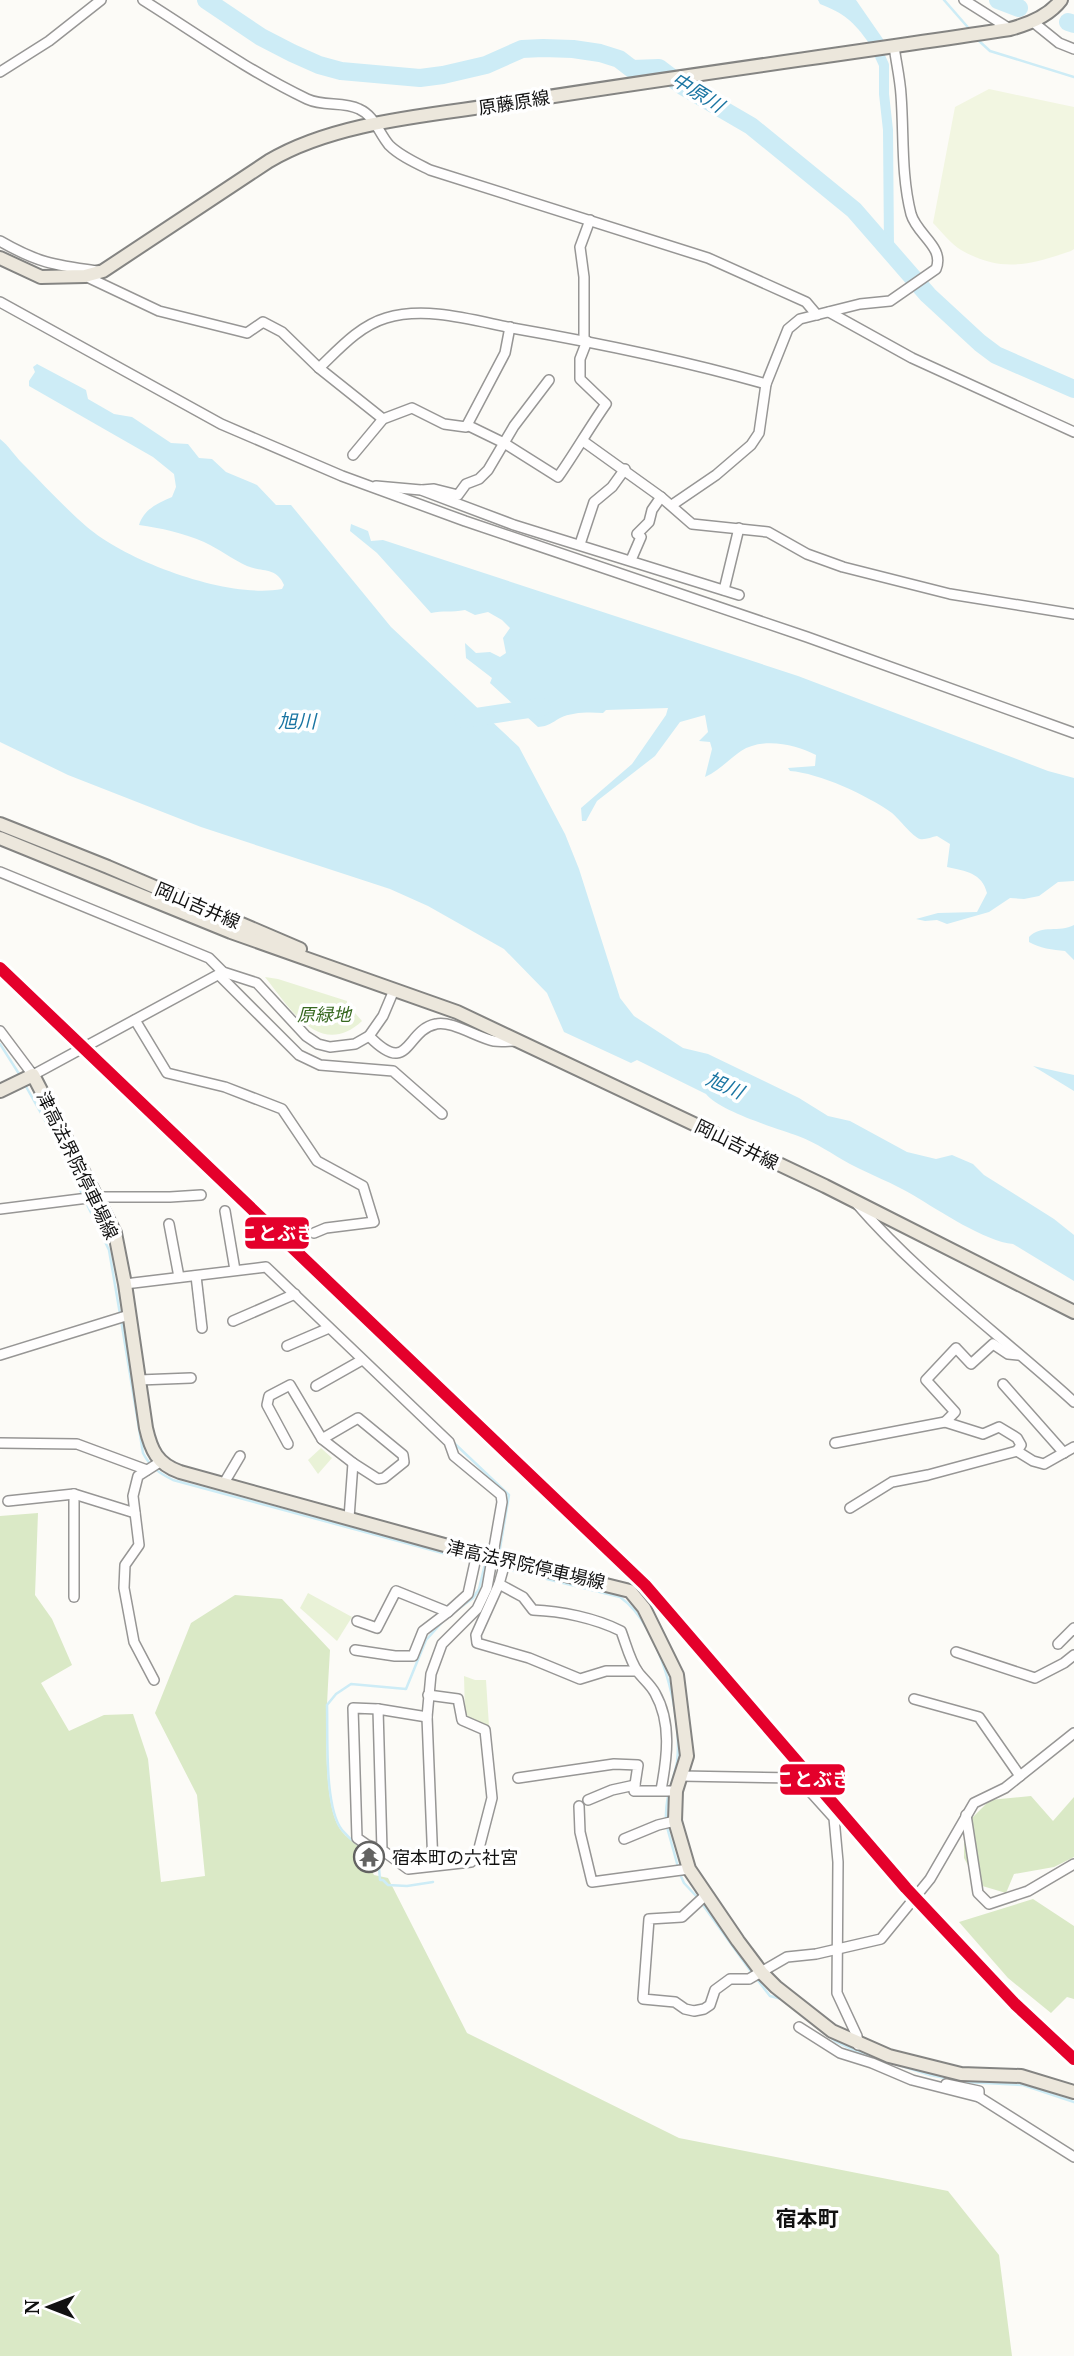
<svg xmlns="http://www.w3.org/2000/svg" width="1074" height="2356" font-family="'Noto Serif','Noto Sans JP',serif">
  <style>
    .green { fill: #e9f2d7 }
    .forest { fill: #dae9c6 }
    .pitch { fill: #f2f6e1 }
    .water { fill: #cdecf6 }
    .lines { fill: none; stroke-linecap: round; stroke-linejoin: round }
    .stream { stroke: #cdecf6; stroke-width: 2.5 }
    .canal { stroke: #cdecf6; stroke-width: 10 }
    .river { stroke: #cdecf6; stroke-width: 18 }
    .minor-casing { stroke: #979695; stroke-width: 12 }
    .major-casing { stroke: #848482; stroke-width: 16 }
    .minor { stroke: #fffefe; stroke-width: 9 }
    .major { stroke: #ece7dc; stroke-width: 12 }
    .rail-1-casing { stroke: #fff; stroke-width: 18 }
    .rail-1 { stroke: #e4002b; stroke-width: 12 }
    .labels { text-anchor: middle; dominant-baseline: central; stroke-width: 7; stroke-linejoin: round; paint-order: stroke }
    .street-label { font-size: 18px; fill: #111; stroke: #fff }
    .park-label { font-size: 18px; font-style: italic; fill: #376920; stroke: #fff }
    .poi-label { font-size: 18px; fill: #111; stroke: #fff; text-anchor: start }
    .water-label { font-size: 19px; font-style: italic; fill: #1a75a2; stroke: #fff }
    .quarter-label { font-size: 21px; font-weight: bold; fill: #111; stroke: #fff }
    .line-badge { stroke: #fff; stroke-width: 2.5 }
    .badge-label { font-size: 19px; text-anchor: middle; font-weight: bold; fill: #fff }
  </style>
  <rect width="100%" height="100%" fill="#fcfbf7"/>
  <g class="green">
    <path d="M 265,977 L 278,979 L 347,1001 L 347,1004 L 362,1021 C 320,1060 289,1007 265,977 Z"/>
    <path d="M 321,1448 L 332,1458 L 318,1474 L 308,1460 Z"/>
    <path d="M 308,1593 L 352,1617 L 337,1641 L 300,1608 Z"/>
    <path d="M 464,1676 L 475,1680 L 486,1680 L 489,1726 L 468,1718 L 465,1713 Z"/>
  </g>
  <g class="forest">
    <path d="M 38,1513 L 35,1595 L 52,1619 L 72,1665 L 41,1683 L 69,1731 L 104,1715 L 133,1714 L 148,1759 L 161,1882 L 205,1876 L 197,1795 L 155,1713 L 191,1623 L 235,1595 L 282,1599 L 330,1650 C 328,1690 319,1798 340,1829 C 346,1838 357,1844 365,1851 L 365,1859 L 374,1875 L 388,1878 L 467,2033 L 679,2138 L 948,2191 L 999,2255 L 1012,2356 L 0,2356 L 0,1516 Z"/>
    <path d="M 1031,1796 L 1053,1821 L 1074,1797 L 1074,1857 L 1054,1867 L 1014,1874 L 1006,1893 L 979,1885 L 964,1858 L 964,1826 L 990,1800 Z"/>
    <path d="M 1033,1899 L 1074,1926 L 1074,1999 L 1067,1997 L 1051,2013 L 1008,1978 L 959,1922 Z"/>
  </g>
  <path class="pitch" d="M 989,89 L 1074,107 L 1074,249 L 1071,251 C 1030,265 1001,273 961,250 C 951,244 942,232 933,223 L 955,107 Z"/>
  <g class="water">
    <path d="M 818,0 L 856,0 L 885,42 L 869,43 C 854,22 844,13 820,4 Z"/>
    <path d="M 37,364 L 86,390 L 88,399 L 114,414 L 132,417 L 171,443 L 188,444 L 199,458 L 212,459 L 226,472 L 257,485 L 276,505 L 291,505 L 391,627 L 519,747 L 565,834 L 579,869 L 620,998 L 634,1016 L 683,1048 L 708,1054 L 799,1098 L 828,1116 L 850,1121 L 907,1152 L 936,1159 L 952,1155 L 973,1164 L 984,1175 L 1054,1219 L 1074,1235 L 1074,1281 L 1013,1244 C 986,1242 938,1210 913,1195 C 893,1183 871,1175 850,1164 C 832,1154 817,1143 798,1136 C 776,1128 719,1111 706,1094 L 637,1060 L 631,1063 L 564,1032 L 547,993 L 504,949 L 428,906 L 390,889 L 201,827 L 68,775 L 0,742 L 0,439 C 9,446 14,455 22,463 C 43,484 64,507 87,527 C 128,562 228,599 282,589 L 284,585 C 277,567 261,572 247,566 C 232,559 219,549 204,542 C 183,533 161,528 139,525 C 144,509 158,503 172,497 L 176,487 L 174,474 L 153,457 L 29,386 L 29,381 L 35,372 L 33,367 Z"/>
    <path d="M 351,524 L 368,531 L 371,541 L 383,540 L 798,676 L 1048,771 L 1074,778 L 1074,881 L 1058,882 L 1039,896 L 1024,899 L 1010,898 L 989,912 L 947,924 L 937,920 L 925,921 L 916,919 L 938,913 L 977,912 L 987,893 C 982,873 966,871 947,867 L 950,844 L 937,836 C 932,837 925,840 920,839 C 913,837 899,819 892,813 C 867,795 819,773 790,771 L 788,768 L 815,766 L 816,755 C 796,744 762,737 741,751 C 728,760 720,770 705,777 L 712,749 L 710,742 L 699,741 L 708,732 L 705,715 L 680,722 L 655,756 L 597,801 L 586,821 L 582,821 L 581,808 L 632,764 L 666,715 L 668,708 L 606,710 L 603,713 C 589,712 572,712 560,718 C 551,723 549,726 538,727 L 490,683 L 492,678 L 466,658 L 465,643 L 476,653 L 490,652 L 500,657 L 506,653 L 503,638 L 510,628 L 502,620 L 488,612 L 475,615 L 465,610 C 451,613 443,610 431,613 L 377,553 L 350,531 Z"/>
    <path d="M 1074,925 L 1074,960 L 1065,951 C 1053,950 1039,948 1029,942 L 1029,937 C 1042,924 1059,933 1074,925 Z"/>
    <path d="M 1033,1066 L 1074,1075 L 1074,1091 Z"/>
  </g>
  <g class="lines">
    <g class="stream">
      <path d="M 944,0 L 972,32"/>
      <path d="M 978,40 L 990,51 L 1074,77"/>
      <path d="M 0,1044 L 21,1077"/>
      <path d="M 24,1083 L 55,1138 L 109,1250 L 120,1314"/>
      <path d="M 121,1320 L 143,1453 C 150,1467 159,1473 173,1480 L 472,1561"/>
      <path d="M 453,1442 L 509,1495 L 499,1554"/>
      <path d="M 479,1562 L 499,1567"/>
      <path d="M 506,1569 L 620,1597 C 660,1625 683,1715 677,1762 C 673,1783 665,1796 666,1820"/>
      <path d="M 667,1827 L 678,1867"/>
      <path d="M 680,1874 L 684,1883 L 698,1898 L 752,1973"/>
      <path d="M 433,1882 L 407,1886 L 388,1885 L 383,1880 L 380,1880 L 378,1855 C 365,1850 351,1841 342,1830 C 324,1807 328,1736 327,1705 L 336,1694 L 351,1684 L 406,1689 L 426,1640 L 445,1619 L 473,1598 L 479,1589 L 485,1564"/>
      <path d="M 756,1978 L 770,1996 L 782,1999"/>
      <path d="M 828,2035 L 835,2041 L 858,2052 L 930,2075 L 965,2082 L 1023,2085 L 1074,2102"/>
    </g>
    <path class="canal" d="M 874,43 L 884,65 L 884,94 L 888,130 L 889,248"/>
    <g class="river">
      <path d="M 206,0 L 261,37 L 292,53 L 319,65 L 341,71 L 420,78 L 443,75 L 486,65 L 522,49 L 543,48 L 573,49 L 600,53 L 619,59 L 632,69 L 659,68 L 684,87 L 751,126 L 854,210 L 928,295 L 980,343 L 996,355 L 1074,389"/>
      <path d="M 998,0 L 1019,8"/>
      <path d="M 1068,22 L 1074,24"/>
      <path d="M 463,719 L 542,707"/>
    </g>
    <g class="minor-casing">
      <g id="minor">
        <path d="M 143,0 C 197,34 250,72 307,99 C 324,107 343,101 359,109 C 375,116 378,132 389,145 C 400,156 416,163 430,170 L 708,258 L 806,302 L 817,315"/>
        <path d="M 964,0 L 1010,29"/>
        <path d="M 1033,22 L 1059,43 L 1074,49"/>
        <path d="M 0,72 L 49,41 L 101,0"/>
        <path d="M 0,241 C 38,263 54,265 97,271"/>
        <path d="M 85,276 L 159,311 L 247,333 L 263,322 L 282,332 L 319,368 L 383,419"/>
        <path d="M 0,302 L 221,424 L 342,476 L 465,521 L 807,637 L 1074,733"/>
        <path d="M 829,312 L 912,358 L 1074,432"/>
        <path d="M 584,340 L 584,277 L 580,247 L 590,220"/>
        <path d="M 319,368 C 339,349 359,326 386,318 C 426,306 472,320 512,328 C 598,343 682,360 766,384"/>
        <path d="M 467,425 L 504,443 L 558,477 C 575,453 589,428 606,404 L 580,379 L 580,359 L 587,341"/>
        <path d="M 583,441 L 661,497 L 692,524 L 768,532 L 807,554 L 843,567 L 950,594 L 1074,614"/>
        <path d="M 353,455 L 383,419 L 412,408 L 444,424 L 466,427 L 505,353 L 510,327"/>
        <path d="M 376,486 L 421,490 L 514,525 L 739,595"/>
        <path d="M 422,490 L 434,489 L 458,495 L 466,484 L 479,479 L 488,470 L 514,426 L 549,380"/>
        <path d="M 672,505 L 716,475 L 751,445 L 759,433 L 766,384 L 788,329 L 800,319 L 860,304 L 890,301 L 936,269 C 945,247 917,235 911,214 C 901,175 904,134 901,95 C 900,78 896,62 894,46"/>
        <path d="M 580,544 L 594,502 L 612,487 L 625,469"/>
        <path d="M 631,560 L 641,537 L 637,534 L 649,522 L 652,510 L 661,497"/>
        <path d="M 724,590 L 739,528"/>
        <path d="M 0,872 L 209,958 L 223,972 L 257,983 L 306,1036 L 318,1044 L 330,1047 L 355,1044 L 369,1036 L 383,1016 L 394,990"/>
        <path d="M 219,975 L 299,1055 L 320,1065 L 393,1071 L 442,1114"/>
        <path d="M 135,1020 L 167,1073 L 225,1087 L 282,1109 L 317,1161 L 363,1186 L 374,1222 L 326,1228 L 314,1233"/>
        <path d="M 0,1031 L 33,1075 L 223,972"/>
        <path d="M 369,1036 C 410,1078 405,1030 436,1024 C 451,1020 478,1038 494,1041 C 501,1042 509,1041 516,1041"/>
        <path d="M 857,1204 C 922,1279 1002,1336 1074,1402"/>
        <path d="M 0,1209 L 96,1197 L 170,1197 L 201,1195"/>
        <path d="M 225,1211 L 235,1270"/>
        <path d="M 169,1224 L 179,1277"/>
        <path d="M 196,1276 L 202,1328"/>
        <path d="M 125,1284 L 266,1267 L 449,1442 L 454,1456 L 501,1495 L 502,1502 L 487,1588 L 477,1609 L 442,1644 L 431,1674 L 427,1717 L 433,1865"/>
        <path d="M 233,1321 L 295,1294"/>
        <path d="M 287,1346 L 329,1328"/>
        <path d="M 0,1355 L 129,1315"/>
        <path d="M 139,1380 L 191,1378"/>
        <path d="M 1003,1384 L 1064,1453"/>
        <path d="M 316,1386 L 362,1360"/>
        <path d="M 945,1422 L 955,1412 L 926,1380 L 956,1348 L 971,1364 L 993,1344 L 1008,1354 L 1018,1355"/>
        <path d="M 322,1439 L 353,1463"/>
        <path d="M 0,1443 L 77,1444 L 147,1470"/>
        <path d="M 835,1443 L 945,1422 L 983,1434 L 999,1427 L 1017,1438 L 1021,1445 L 1017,1451"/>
        <path d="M 288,1444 L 267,1405 L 269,1396 L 290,1385 L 322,1439 L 358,1418 L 403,1455 L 404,1462 L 384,1478 L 378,1479 L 353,1463 L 349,1518"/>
        <path d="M 224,1483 L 240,1456"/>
        <path d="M 8,1501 L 74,1494 L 135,1513"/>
        <path d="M 850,1508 L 892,1482 L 928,1475 L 1017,1451 L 1033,1461 L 1044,1464 L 1074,1447"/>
        <path d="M 506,1559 L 499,1584 L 523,1597 L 533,1610 C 561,1611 595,1618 621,1631 C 626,1644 630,1661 638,1672 C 643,1679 650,1684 655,1693 C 672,1723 667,1758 661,1790"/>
        <path d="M 499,1584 L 476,1635 L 477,1643 L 529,1658 L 580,1679 L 606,1671 L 637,1671"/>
        <path d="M 74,1597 L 74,1494"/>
        <path d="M 357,1621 L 377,1628 L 396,1591 L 448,1612 L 468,1594 L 477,1553"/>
        <path d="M 1058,1644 L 1074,1628"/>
        <path d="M 355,1650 L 395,1656 L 413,1656 L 423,1631 L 448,1612"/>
        <path d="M 956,1652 L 1035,1678 L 1064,1663 L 1074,1655"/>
        <path d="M 154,1680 L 134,1642 L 124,1588 L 125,1565 L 139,1545 L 133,1496 L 138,1476 L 160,1462"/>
        <path d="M 914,1699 L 979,1717 L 1020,1776"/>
        <path d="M 378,1709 L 353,1708 L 357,1838 L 367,1845 L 382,1850"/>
        <path d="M 427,1717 L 378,1709 L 382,1850 L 408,1869 L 471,1862 L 477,1856 L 492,1798 L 485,1730 L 462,1720 L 458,1699 L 428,1695"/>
        <path d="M 681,1776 L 798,1778 L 834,1818 L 838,1862 L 837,1993 L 857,2036 L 858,2045"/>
        <path d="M 518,1778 L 614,1764 L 638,1765 L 634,1791 L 676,1791"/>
        <path d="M 588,1800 L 612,1790 L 635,1785"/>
        <path d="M 579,1806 L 580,1832 L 592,1882 L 689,1869"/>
        <path d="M 966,1815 L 978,1893 L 989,1904 L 1028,1891 L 1074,1864"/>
        <path d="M 624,1839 L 658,1825 L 675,1821"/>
        <path d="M 707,1894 L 682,1917 L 649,1919 L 643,1999 L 675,2002 L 685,2009 L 694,2011 L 704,2009 L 710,2005 L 715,1990 L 730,1979 L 749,1979 L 787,1957 L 816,1954 L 881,1939 L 930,1879 L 974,1803 L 1005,1788 L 1074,1733"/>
        <path d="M 799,2027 L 840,2053 L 872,2063 L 912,2080 L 979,2097 L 1074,2157"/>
        <path d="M 946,2084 L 979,2091 L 979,2097"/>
      </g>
    </g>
    <g class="major-casing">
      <g id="major">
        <path d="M 0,258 L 41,277 L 85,276 L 103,271 L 269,161 C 338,120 437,115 516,102 C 680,76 845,54 1010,29 C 1029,24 1049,16 1061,0"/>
        <path d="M 0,824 L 108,867 L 300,949"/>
        <path d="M 0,838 L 231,932 L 457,1012 L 825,1186 L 1074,1312"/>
        <path d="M 0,1091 L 33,1075 L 115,1233 L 125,1284 L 146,1428 C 151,1450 157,1464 180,1472 L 448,1546 L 630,1591 L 644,1608 L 677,1675 L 687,1756 L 676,1791 L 675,1821 L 689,1869 L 738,1941 L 762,1973 L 776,1987 L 832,2031 L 889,2056 L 961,2074 L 1021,2076 L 1074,2092"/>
      </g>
    </g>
    <use href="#minor" class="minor"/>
    <use href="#major" class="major"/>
    <g class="rail-1-casing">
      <path id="rail-1" d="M 0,968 L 645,1585 L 906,1888 L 1015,2004 L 1074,2059"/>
    </g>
    <use href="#rail-1" class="rail-1"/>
  </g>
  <defs>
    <g id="temple-ring" transform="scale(1.575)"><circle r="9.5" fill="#fff" stroke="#636362" stroke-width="1.5"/><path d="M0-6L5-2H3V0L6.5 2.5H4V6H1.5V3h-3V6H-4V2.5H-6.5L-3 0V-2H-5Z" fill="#636362"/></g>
  </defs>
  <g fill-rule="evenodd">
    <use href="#temple-ring" x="369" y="1857"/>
  </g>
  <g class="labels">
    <g class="street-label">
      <text transform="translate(514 102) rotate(-9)">原藤原線</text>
      <text transform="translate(198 905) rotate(23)">岡山吉井線</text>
      <text transform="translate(737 1144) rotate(26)">岡山吉井線</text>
      <text transform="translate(78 1165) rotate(64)">津高法界院停車場線</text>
      <text transform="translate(526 1564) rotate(13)">津高法界院停車場線</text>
    </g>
    <g class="park-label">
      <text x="324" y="1014">原緑地</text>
    </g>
    <g class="poi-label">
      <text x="392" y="1857">宿本町の六社宮</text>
    </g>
    <g class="water-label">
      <text transform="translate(698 92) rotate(32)">中原川</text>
      <text x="297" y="721">旭川</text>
      <text transform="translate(725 1085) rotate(24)">旭川</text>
    </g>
    <g class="quarter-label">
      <text x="807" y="2218">宿本町</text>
    </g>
  </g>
  <g class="line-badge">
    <rect x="244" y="1216" width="66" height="34" rx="7" fill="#e4002b"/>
    <rect x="779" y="1763" width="67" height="33" rx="7" fill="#e4002b"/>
  </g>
  <g class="badge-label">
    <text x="277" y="1240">ことぶき</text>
    <text x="813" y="1786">ことぶき</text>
  </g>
  <g transform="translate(49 2307) rotate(270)" stroke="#ffffff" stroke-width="5" paint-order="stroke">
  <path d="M0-5L12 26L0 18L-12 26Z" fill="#111111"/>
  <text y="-10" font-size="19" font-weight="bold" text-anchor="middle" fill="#111111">N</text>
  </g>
</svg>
